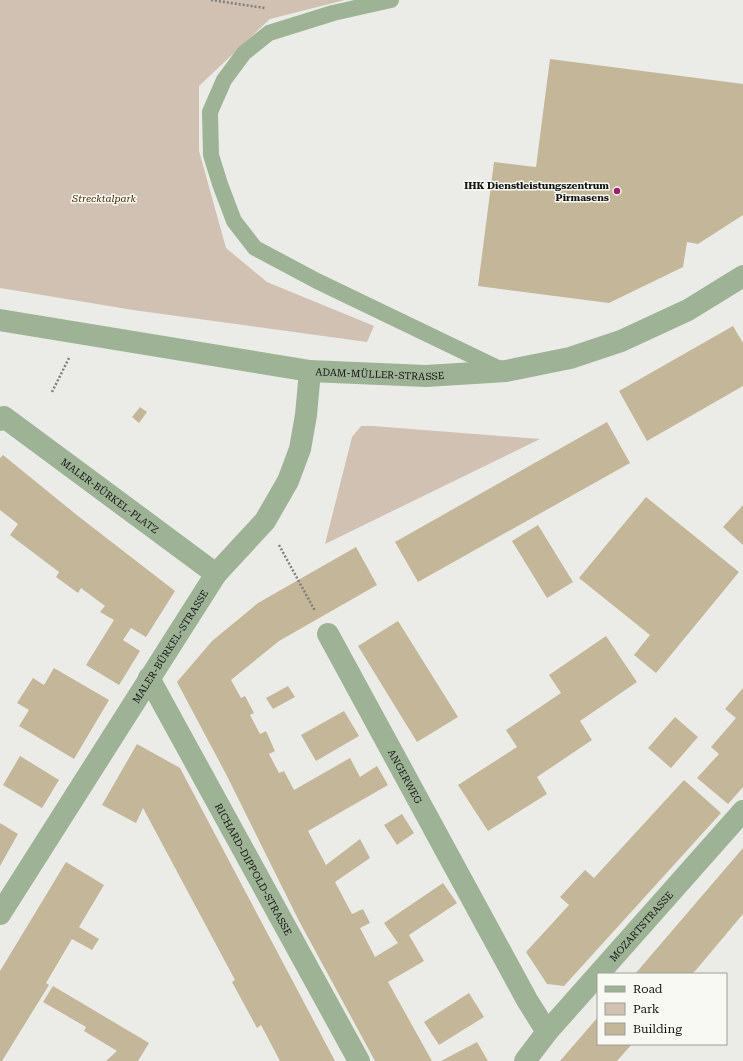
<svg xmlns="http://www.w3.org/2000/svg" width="743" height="1061" font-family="'Roboto Serif',serif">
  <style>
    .green { fill: #d1c1b3 }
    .building { fill: #c4b799 }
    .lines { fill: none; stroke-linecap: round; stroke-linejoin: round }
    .path { stroke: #7e7f7c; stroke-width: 2.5; stroke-dasharray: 2 2; stroke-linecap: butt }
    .lane { stroke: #9eb396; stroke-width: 16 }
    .street { stroke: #9eb396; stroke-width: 22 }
    .poi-dot { fill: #a01d6d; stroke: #f9f9f4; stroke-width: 1.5 }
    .labels { text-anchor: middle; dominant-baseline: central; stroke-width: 3; stroke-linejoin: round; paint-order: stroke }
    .poi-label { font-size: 10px; font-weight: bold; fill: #131312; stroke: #f9f9f4; text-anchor: end }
    .park-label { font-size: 10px; font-style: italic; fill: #4a2700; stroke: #f9f9f4 }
    .street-label { font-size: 10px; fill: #131312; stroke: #f9f9f4 }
  </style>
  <rect width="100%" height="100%" fill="#ebece7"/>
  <g class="green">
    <path d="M 0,0 L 345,0 L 270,19 L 199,86 L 199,151 L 226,248 L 267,282 L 374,326 L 367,342 L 133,310 L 0,288 Z"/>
    <path d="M 361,426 L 373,426 L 540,439 L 325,544 L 352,437 Z"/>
  </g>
  <g class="building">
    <path d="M 550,59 L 743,84 L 743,215 L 698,244 L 687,242 L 683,267 L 609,303 L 478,286 L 494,162 L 536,167 Z"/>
    <path d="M 733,326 L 743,343 L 743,386 L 647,441 L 619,391 Z"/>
    <path d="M 140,407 L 147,412 L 139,423 L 132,417 Z"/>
    <path d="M 607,422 L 630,463 L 418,582 L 395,542 Z"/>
    <path d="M 3,455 L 78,516 L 175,591 L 146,637 L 131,628 L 123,640 L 140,651 L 119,685 L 86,665 L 114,620 L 100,612 L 105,606 L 81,588 L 78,593 L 56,577 L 59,572 L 10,535 L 18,524 L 0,510 L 0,458 Z"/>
    <path d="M 646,497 L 739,572 L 656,673 L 634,655 L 650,635 L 579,578 Z"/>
    <path d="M 743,505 L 743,545 L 723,527 Z"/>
    <path d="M 538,525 L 573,582 L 547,598 L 512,541 Z"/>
    <path d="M 356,547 L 377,585 L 279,641 L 231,680 L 241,698 L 245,696 L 254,713 L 250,715 L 260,734 L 266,731 L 275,751 L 269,754 L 279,773 L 284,771 L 294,790 L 350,758 L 360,777 L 377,766 L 388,785 L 308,831 L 326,865 L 360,839 L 370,858 L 335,882 L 352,914 L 363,909 L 370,923 L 360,928 L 375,957 L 398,943 L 384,923 L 443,883 L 457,903 L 409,935 L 424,961 L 388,982 L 432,1061 L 375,1061 L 298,919 L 227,776 L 177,682 L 212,641 L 258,603 Z"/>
    <path d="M 398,621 L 458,717 L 417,742 L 358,646 Z"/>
    <path d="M 606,636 L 637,682 L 580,721 L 592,740 L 537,777 L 547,794 L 488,831 L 458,785 L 517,747 L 506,730 L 561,693 L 549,675 Z"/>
    <path d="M 54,668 L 109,700 L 74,759 L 19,726 L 29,710 L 17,703 L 33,678 L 44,685 Z"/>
    <path d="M 288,686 L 295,697 L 273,709 L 266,698 Z"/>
    <path d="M 743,688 L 743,787 L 728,804 L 697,778 L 719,754 L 711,747 L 736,718 L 725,709 Z"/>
    <path d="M 344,711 L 359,736 L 316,761 L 301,735 Z"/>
    <path d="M 675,717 L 698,737 L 671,768 L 648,748 Z"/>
    <path d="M 137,744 L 180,768 L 335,1061 L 280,1061 L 261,1025 L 257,1028 L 232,982 L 235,980 L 143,808 L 136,823 L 102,805 Z"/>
    <path d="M 20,756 L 59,780 L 42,808 L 3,785 Z"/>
    <path d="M 684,780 L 721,813 L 564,986 L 547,984 L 526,952 L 569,905 L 560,897 L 585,870 L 594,878 Z"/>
    <path d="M 402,814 L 414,833 L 397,845 L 384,825 Z"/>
    <path d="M 0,823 L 18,834 L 0,866 Z"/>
    <path d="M 743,848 L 743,914 L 696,970 L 692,974 L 635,974 Z"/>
    <path d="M 66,862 L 104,885 L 79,927 L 99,939 L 92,950 L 72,939 L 46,983 L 49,985 L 2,1061 L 0,1061 L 0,971 Z"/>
    <path d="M 53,986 L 149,1043 L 138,1061 L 106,1061 L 117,1051 L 84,1031 L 86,1027 L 43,1002 Z"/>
    <path d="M 469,993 L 484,1017 L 439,1045 L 424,1022 Z"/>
    <path d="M 598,1017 L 598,1044 L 632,1044 L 617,1061 L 560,1061 Z"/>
    <path d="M 477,1042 L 488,1061 L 441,1061 Z"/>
  </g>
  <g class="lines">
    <g class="path">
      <path d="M 211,0 L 265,8"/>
      <path d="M 52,392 L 69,358"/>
      <path d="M 279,545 L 315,611"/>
    </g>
    <path class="lane" d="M 391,0 L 333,13 L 269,33 L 244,53 L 224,80 L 210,112 L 211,155 L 220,184 L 234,221 L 255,248 L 317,281 L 504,371"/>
    <g class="street">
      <path id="s1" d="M 0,320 L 310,371 L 426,376 L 506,371 L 570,358 L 621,341 L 688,310 L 743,276"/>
      <path id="s2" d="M 0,420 L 4,417 L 216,574"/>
      <path id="s3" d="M 328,634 L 527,1000 L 547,1032"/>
      <path id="s4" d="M 149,678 L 359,1061"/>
      <path id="s5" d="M 0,914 L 216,574 L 265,521 L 288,481 L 300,449 L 306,415 L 310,371"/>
      <path id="s6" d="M 525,1061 L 547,1032 L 743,811"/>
    </g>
  </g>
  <circle class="poi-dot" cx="617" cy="191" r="4"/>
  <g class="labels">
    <g class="poi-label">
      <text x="609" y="185">IHK Dienstleistungszentrum<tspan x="609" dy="12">Pirmasens</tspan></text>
    </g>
    <g class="park-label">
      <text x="104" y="198">Strecktalpark</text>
    </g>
    <g class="street-label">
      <text stroke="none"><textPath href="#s1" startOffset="384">ADAM-MÜLLER-STRASSE</textPath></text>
      <text stroke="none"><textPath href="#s2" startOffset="137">MALER-BÜRKEL-PLATZ</textPath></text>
      <text stroke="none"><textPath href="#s5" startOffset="317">MALER-BÜRKEL-STRASSE</textPath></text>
      <text stroke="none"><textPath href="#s3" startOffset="162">ANGERWEG</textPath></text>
      <text stroke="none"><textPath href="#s4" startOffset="218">RICHARD-DIPPOLD-STRASSE</textPath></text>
      <text stroke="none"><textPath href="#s6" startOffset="178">MOZARTSTRASSE</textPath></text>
    </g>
  </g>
  <rect x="597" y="973" width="130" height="72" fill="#f9f9f4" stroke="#9d9d9a"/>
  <rect x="605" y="986" width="20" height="6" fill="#9eb396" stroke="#9d9d9a"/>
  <text x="633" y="993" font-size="12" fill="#131312">Road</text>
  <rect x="605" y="1003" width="20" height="12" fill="#d1c1b3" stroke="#9d9d9a"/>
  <text x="633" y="1013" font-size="12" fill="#131312">Park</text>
  <rect x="605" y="1023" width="20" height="12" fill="#c4b799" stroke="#9d9d9a"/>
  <text x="633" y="1033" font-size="12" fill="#131312">Building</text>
</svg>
